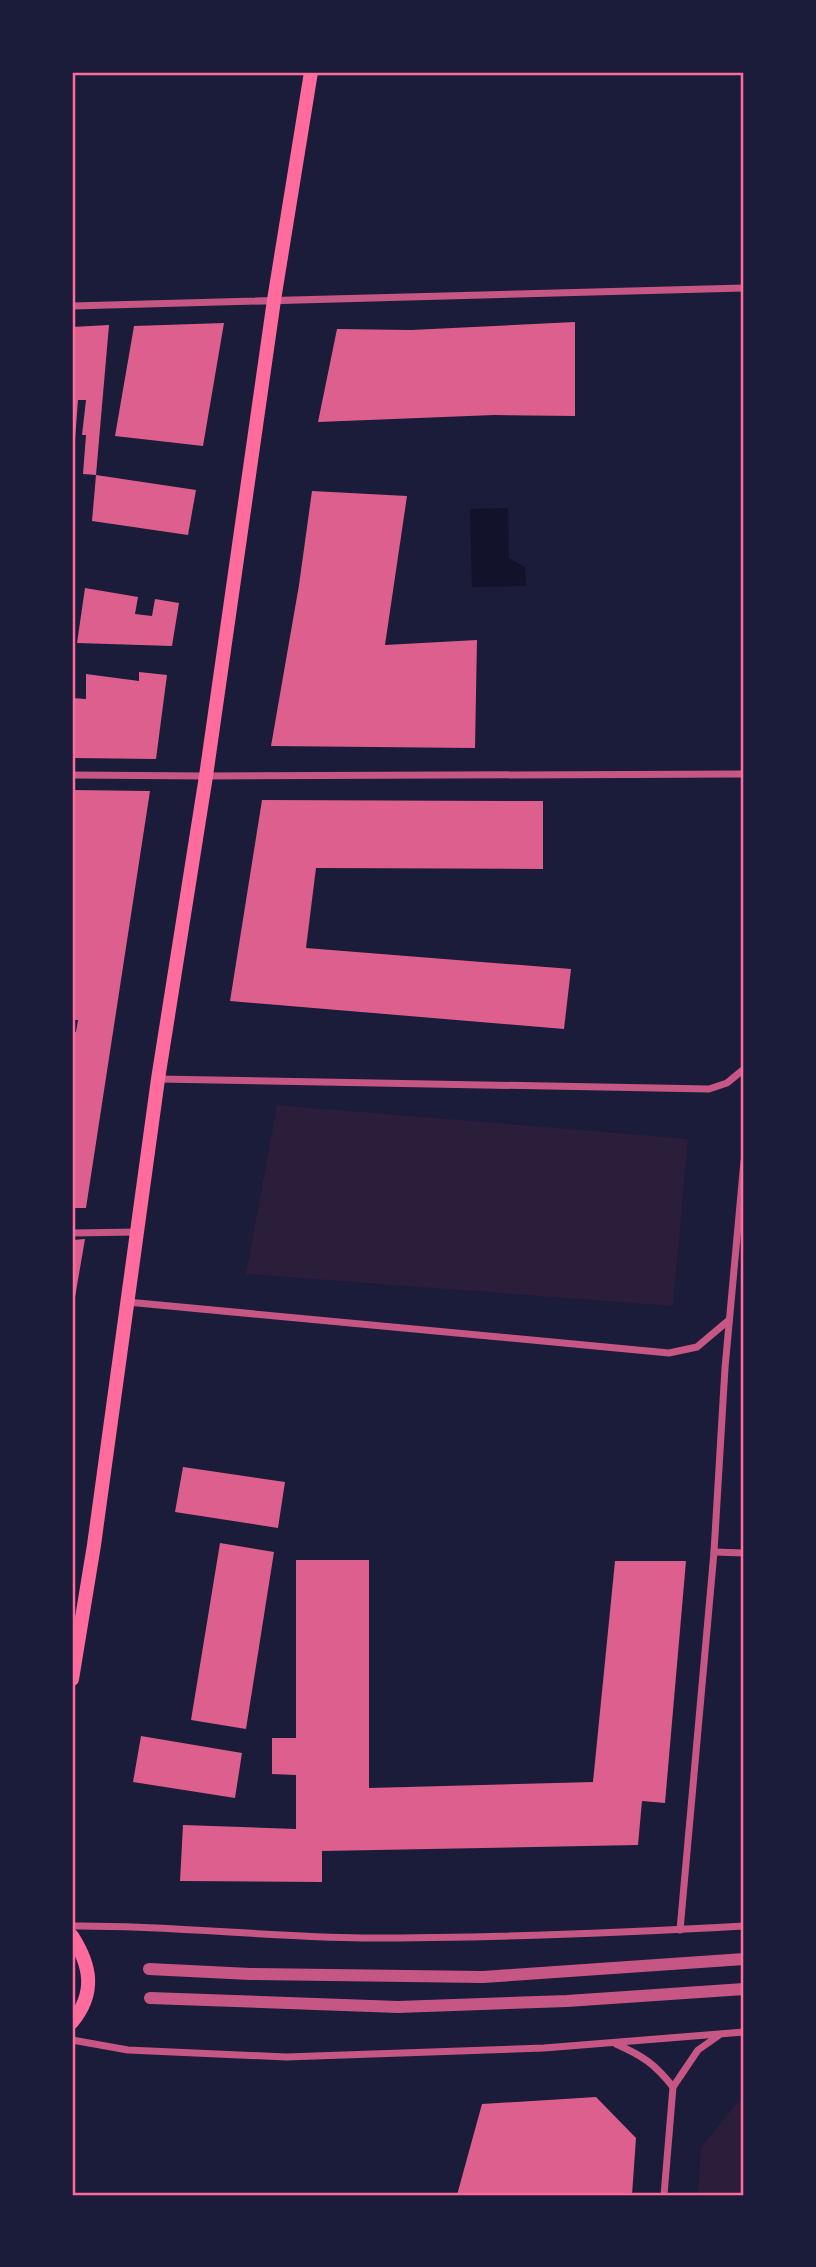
<svg xmlns="http://www.w3.org/2000/svg" width="816" height="2267" font-family="'DM Sans',sans-serif">
  <style>
    .green { fill: #2a1e3b }
    .water { fill: #12122b }
    .building { fill: #dd5f8e }
    .lines { fill: none; stroke-linecap: round; stroke-linejoin: round }
    .minor { stroke: #c65784; stroke-width: 7 }
    .tertiary { stroke: #c65784; stroke-width: 12 }
    .secondary { stroke: #ff6b9d; stroke-width: 14 }
    .neatline { fill: none; stroke: #ff6b9d; stroke-width: 2.5 }
  </style>
  <rect width="100%" height="100%" fill="#1b1b3a"/>
  <g class="green">
    <path d="M 277,1105 L 688,1139 L 673,1306 L 246,1274 Z"/>
    <path d="M 744,2095 L 744,2195 L 698,2195 L 701,2147 Z"/>
  </g>
  <path class="water" d="M 508,508 L 509,558 L 525,567 L 526,586 L 472,587 L 470,509 Z"/>
  <g class="building">
    <path d="M 575,322 L 575,416 L 494,415 L 318,422 L 337,329 L 411,330 Z"/>
    <path d="M 224,323 L 203,446 L 115,436 L 134,326 Z"/>
    <path d="M 109,325 L 96,475 L 83,474 L 86,435 L 82,435 L 86,400 L 78,400 L 75,440 L 72,440 L 72,327 Z"/>
    <path d="M 96,475 L 196,490 L 188,535 L 92,521 Z"/>
    <path d="M 312,491 L 407,496 L 385,645 L 477,640 L 475,748 L 271,746 L 299,585 Z"/>
    <path d="M 85,588 L 138,597 L 135,614 L 152,616 L 155,599 L 179,603 L 172,646 L 77,643 Z"/>
    <path d="M 139,672 L 167,675 L 156,759 L 72,758 L 72,698 L 86,699 L 86,674 L 139,681 Z"/>
    <path d="M 72,790 L 150,791 L 86,1208 L 72,1208 L 72,1032 L 76,1032 L 78,1020 L 72,1020 Z"/>
    <path d="M 262,800 L 543,801 L 543,869 L 316,868 L 306,948 L 571,969 L 564,1029 L 230,1001 Z"/>
    <path d="M 85,1239 L 73,1309 L 72,1309 L 72,1240 Z"/>
    <path d="M 183,1467 L 285,1482 L 278,1528 L 175,1512 Z"/>
    <path d="M 220,1543 L 274,1552 L 246,1729 L 191,1720 Z"/>
    <path d="M 296,1560 L 369,1560 L 369,1788 L 593,1782 L 615,1561 L 686,1561 L 665,1803 L 642,1801 L 638,1845 L 322,1851 L 322,1882 L 180,1881 L 183,1825 L 296,1829 L 296,1775 L 272,1774 L 272,1738 L 296,1738 Z"/>
    <path d="M 141,1736 L 242,1753 L 235,1798 L 133,1782 Z"/>
    <path d="M 596,2097 L 636,2138 L 632,2195 L 457,2195 L 482,2104 Z"/>
  </g>
  <g class="lines">
    <g class="minor">
      <path d="M 72,306 L 744,288"/>
      <path d="M 72,775 L 206,776 L 744,774"/>
      <path d="M 158,1079 L 709,1089 L 727,1083 L 744,1069"/>
      <path d="M 72,1233 L 137,1232"/>
      <path d="M 127,1302 L 669,1353 L 697,1347 L 729,1320"/>
      <path d="M 714,1552 L 744,1553"/>
      <path d="M 72,1926 C 169,1925 266,1937 363,1938 C 490,1938 617,1933 744,1926"/>
      <path d="M 680,1930 L 714,1552 L 725,1368 L 744,1161"/>
      <path d="M 72,2040 L 128,2050 L 286,2057 L 544,2048 L 744,2032"/>
      <path d="M 616,2044 C 643,2056 655,2064 673,2087"/>
      <path d="M 664,2195 L 673,2087 L 698,2050 L 718,2036"/>
    </g>
    <g class="tertiary">
      <path d="M 149,1969 L 250,1974 L 483,1977 L 744,1959"/>
      <path d="M 150,1998 L 398,2007 L 567,2001 L 744,1989"/>
    </g>
    <g class="secondary">
      <path d="M 72,1679 L 94,1545 L 158,1079 L 206,776 L 274,300 L 311,72"/>
      <path d="M 72,1936 C 91,1966 96,1993 72,2022"/>
    </g>
  </g>
  <rect width="816" height="2267" fill="none" stroke="#1b1b3a" stroke-width="147"/>
  <rect x="74" y="74" width="668" height="2120" class="neatline"/>
</svg>
